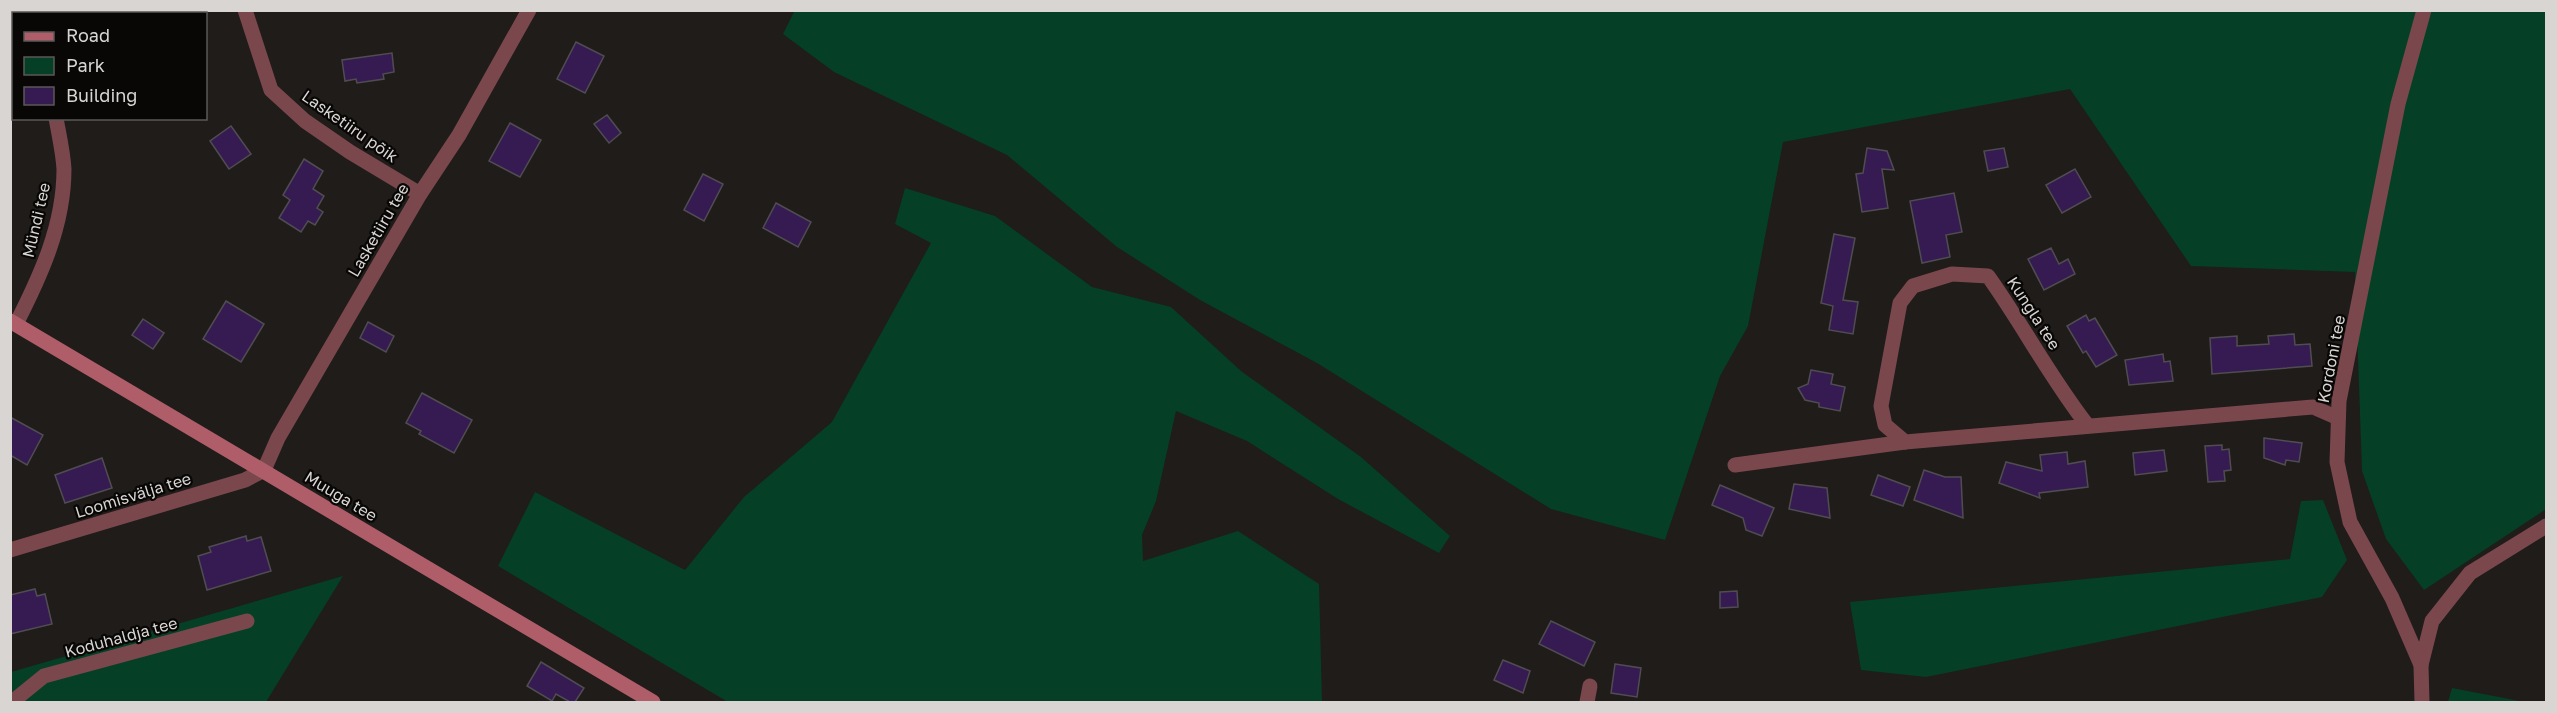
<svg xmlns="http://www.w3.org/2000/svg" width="2557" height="713" font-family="'Golos Text',sans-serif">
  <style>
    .green { fill: #053f26 }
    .building { fill: #361b52; stroke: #4f4d51; stroke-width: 1.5 }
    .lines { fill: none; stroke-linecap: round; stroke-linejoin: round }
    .street { stroke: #7a474d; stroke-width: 15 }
    .secondary { stroke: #af5d68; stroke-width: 15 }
    .labels { text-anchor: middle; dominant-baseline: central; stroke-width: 4.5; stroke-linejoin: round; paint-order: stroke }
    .street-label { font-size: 16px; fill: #d8d5d3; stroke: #080706 }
  </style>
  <rect width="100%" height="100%" fill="#1f1c19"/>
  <g class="green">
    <path d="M 795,10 L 2546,11 L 2546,509 L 2424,590 L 2386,539 L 2362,471 L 2355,272 L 2191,266 L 2070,89 L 1783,142 L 1748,326 L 1720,376 L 1665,540 L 1551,509 L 1317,363 L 1200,300 L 1117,247 L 1007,155 L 834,72 L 783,34 Z"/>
    <path d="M 905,188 L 995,216 L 1092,287 L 1171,307 L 1241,371 L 1361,457 L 1450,536 L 1439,553 L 1338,499 L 1247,441 L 1176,411 L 1156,501 L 1142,535 L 1143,561 L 1238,531 L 1319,584 L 1322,702 L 728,702 L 498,566 L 535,492 L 685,570 L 744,497 L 832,422 L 931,243 L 895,224 Z"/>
    <path d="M 2323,500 L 2347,560 L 2322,597 L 1926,677 L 1861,670 L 1850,602 L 2290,559 L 2301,501 Z"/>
    <path d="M 343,576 L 266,702 L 11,702 L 11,672 Z"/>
    <path d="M 2452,688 L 2525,702 L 2448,702 Z"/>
  </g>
  <g class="building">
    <path d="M 576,42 L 604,56 L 585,93 L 557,79 Z"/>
    <path d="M 392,53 L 394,72 L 383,74 L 384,79 L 357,83 L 356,79 L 345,81 L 342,60 Z"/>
    <path d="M 607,115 L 621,133 L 609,143 L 594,124 Z"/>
    <path d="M 510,123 L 541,140 L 520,177 L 489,161 Z"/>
    <path d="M 231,126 L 251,154 L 229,169 L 210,141 Z"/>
    <path d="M 1867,148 L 1887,151 L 1894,170 L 1882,169 L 1888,208 L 1862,212 L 1856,174 L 1863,173 Z"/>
    <path d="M 2004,148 L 2008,167 L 1988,171 L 1984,151 Z"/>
    <path d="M 304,159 L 323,171 L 313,189 L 324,196 L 317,208 L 323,212 L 315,225 L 308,221 L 301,232 L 279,218 L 290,200 L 283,195 Z"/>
    <path d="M 2075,169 L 2091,197 L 2062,213 L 2046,185 Z"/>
    <path d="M 703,174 L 723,184 L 704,221 L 684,210 Z"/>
    <path d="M 1954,193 L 1962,232 L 1946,235 L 1950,257 L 1922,263 L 1910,201 Z"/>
    <path d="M 776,203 L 811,222 L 798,247 L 763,228 Z"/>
    <path d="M 1834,234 L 1855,238 L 1843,300 L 1858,302 L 1853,334 L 1829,330 L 1833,306 L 1821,303 Z"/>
    <path d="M 2051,248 L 2059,264 L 2068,259 L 2075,274 L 2044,290 L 2028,259 Z"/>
    <path d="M 226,301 L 264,324 L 241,362 L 203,339 Z"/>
    <path d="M 2086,315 L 2089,321 L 2095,318 L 2117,355 L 2096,367 L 2086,351 L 2083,353 L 2067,326 Z"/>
    <path d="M 143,319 L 164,333 L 153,349 L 132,335 Z"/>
    <path d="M 368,322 L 394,336 L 386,352 L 360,338 Z"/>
    <path d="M 2294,334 L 2295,345 L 2310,344 L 2312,366 L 2212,374 L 2210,338 L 2237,336 L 2237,346 L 2269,344 L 2268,336 Z"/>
    <path d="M 2163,354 L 2164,362 L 2170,361 L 2173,381 L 2129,385 L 2125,360 Z"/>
    <path d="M 1811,370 L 1833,374 L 1831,384 L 1845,387 L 1840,411 L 1819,407 L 1819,403 L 1805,400 L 1798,388 L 1808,384 Z"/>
    <path d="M 422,393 L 472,420 L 454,453 L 419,434 L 421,431 L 406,423 Z"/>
    <path d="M 10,417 L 43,435 L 27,465 L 10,455 Z"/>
    <path d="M 2264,438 L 2302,443 L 2299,462 L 2286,460 L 2285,465 L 2264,458 Z"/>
    <path d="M 2222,445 L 2222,450 L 2229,449 L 2231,470 L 2224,471 L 2225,481 L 2208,482 L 2205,446 Z"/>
    <path d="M 2164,450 L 2167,471 L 2135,475 L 2133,453 Z"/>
    <path d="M 2067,452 L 2068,464 L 2085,461 L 2088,487 L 2039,493 L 2040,498 L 1999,483 L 2006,462 L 2042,471 L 2040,455 Z"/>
    <path d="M 102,458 L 112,488 L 65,503 L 55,475 Z"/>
    <path d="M 1924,470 L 1945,477 L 1961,477 L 1963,518 L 1914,500 Z"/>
    <path d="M 1878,475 L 1910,487 L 1903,506 L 1871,495 Z"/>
    <path d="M 1794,484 L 1827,488 L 1830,518 L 1789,509 Z"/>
    <path d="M 1720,485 L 1774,508 L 1762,536 L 1746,530 L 1743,518 L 1712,505 Z"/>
    <path d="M 246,536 L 247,541 L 261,537 L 271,571 L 207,590 L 198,556 L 211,552 L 209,547 Z"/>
    <path d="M 35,589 L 37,596 L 45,594 L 52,624 L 10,634 L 10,595 Z"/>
    <path d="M 1737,591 L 1738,607 L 1720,608 L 1720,592 Z"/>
    <path d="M 1551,621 L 1595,642 L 1584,666 L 1539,644 Z"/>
    <path d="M 1503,660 L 1530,671 L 1523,693 L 1494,680 Z"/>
    <path d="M 541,662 L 584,688 L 575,702 L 570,702 L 556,694 L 552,701 L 527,686 Z"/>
    <path d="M 1615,664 L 1641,668 L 1637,697 L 1611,693 Z"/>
  </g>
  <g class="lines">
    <g class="street">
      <path d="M 25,10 L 25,14"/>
      <path d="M 245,10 L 271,90 L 305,121 L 350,152 L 420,194"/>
      <path d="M 10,98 L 14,99"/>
      <path d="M 16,324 C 41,275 64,225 64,169 C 63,152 59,135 56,118"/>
      <path d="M 2088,426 C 2051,379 2023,325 1988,276 L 1952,274 L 1913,286 L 1900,303 L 1881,406 L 1885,425 L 1905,442 L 2313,407 L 2338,418"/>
      <path d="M 1735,465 L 1905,442"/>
      <path d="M 10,550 L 245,480 L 264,470 L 278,438 L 420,194 L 459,135 L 529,10"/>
      <path d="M 2421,665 L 2432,621 L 2470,573 L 2546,526"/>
      <path d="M 12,702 L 44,676 L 247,621"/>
      <path d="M 1587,702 L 1590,686"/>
      <path d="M 2422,702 L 2421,665 L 2392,598 L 2350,522 L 2337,462 L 2339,401 L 2398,104 L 2424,10"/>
    </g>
    <path class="secondary" d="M 10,321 L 653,702"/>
  </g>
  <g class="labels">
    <g class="street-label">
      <text transform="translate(350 126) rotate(35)">Lasketiiru põik</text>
      <text transform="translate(36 220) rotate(-77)">Mündi tee</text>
      <text transform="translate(378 230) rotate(-60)">Lasketiiru tee</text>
      <text transform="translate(2034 313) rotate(57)">Kungla tee</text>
      <text transform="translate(2331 359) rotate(-79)">Kordoni tee</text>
      <text transform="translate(133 495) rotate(-17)">Loomisvälja tee</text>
      <text transform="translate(341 496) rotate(31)">Muuga tee</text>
      <text transform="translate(121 637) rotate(-15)">Koduhaldja tee</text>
    </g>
  </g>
  <rect width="2557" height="713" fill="none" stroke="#d8d5d3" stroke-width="24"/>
  <rect x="12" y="12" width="195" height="108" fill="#080706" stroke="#5b5958" stroke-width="1.5"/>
  <rect x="24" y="32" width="30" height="9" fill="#af5d68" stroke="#5b5958" stroke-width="1.5"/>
  <text x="66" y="42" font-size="18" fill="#d8d5d3">Road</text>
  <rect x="24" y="57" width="30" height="18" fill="#053f26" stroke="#5b5958" stroke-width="1.5"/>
  <text x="66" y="72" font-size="18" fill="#d8d5d3">Park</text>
  <rect x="24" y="87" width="30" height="18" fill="#361b52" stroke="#5b5958" stroke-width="1.5"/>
  <text x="66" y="102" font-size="18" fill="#d8d5d3">Building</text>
</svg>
